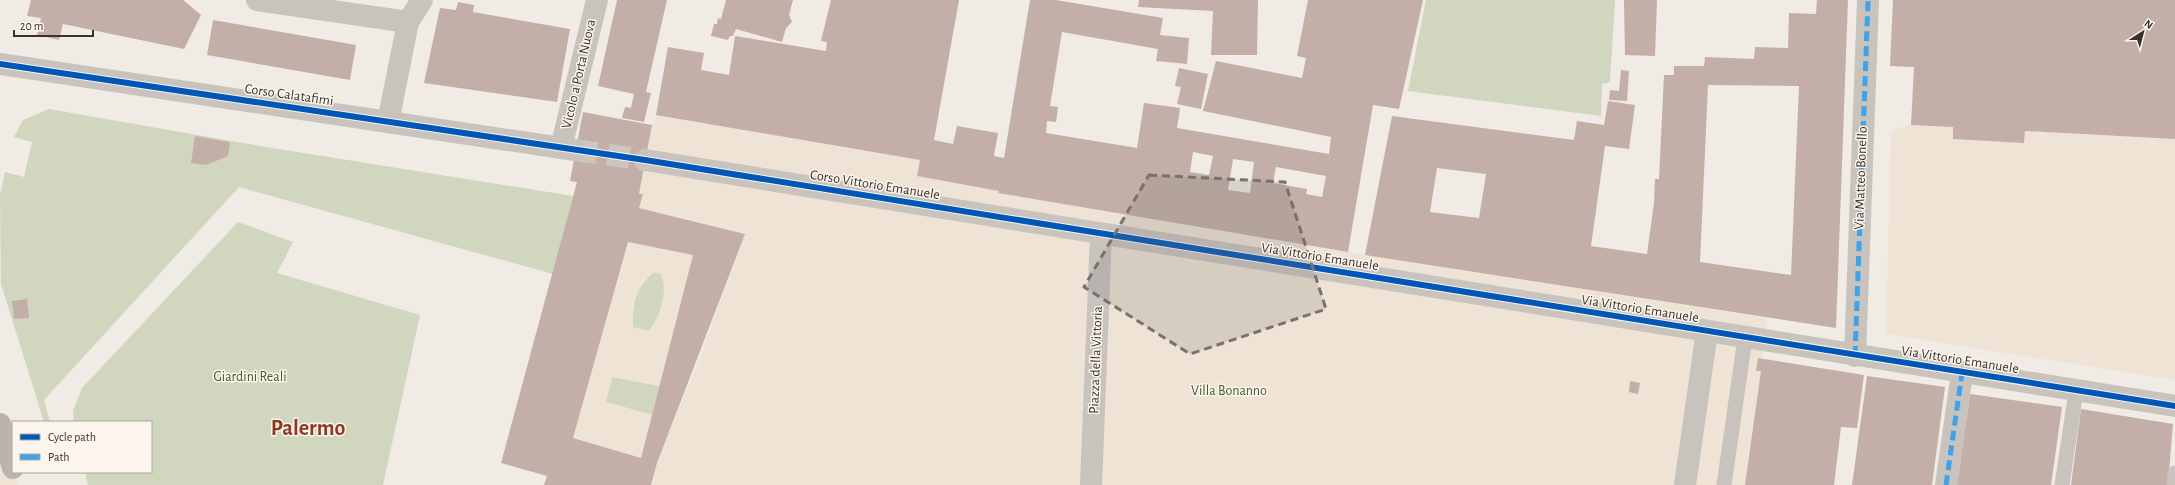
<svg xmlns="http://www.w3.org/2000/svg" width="2175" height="485" font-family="'Alegreya Sans',sans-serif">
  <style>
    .green { fill: #d1d6bf }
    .plaza { fill: #eee3d5; fill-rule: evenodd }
    .building { fill: #c3afa7; fill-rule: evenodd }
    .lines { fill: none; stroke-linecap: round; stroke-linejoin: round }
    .pedestrian-tunnel { stroke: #ccc6c0; stroke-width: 22; stroke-dasharray: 22 11; stroke-linecap: butt }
    .service { stroke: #c9c3be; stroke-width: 15 }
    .pedestrian { stroke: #c9c3be; stroke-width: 22 }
    .minor { stroke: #c9c3be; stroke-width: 22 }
    .tertiary { stroke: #c9c3be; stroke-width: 22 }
    .secondary { stroke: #bab3ae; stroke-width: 22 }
    .quiet { stroke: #3fa3eb; stroke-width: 5; stroke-dasharray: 10 5; stroke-linecap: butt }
    .cycleway-casing { stroke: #fbf5ee; stroke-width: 8 }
    .cycleway { stroke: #0057b8; stroke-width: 6 }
    .marked { fill: #7a716c; fill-opacity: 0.2; stroke: #7a716c; stroke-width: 3; stroke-dasharray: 8 5; stroke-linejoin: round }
    .labels { text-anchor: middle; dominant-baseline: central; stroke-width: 3; stroke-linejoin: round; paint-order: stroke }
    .street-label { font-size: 14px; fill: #3b302b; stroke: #fbf5ee }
    .park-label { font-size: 14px; fill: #4a5a2e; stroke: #fbf5ee }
    .town-label { font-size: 22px; font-weight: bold; fill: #8c3b22; stroke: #fbf5ee }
  </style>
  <rect width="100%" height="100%" fill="#f0ebe5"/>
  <g class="green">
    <path d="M 1426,0 L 1615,0 L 1610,82 L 1602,84 L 1601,116 L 1408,91 Z"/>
    <path d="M 49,109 L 260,146 L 573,196 L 553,274 L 239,187 L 44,400 L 50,422 L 44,422 L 1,284 L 0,195 L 5,172 L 24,177 L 32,142 L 14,137 L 23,120 Z"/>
    <path d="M 238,222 L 293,242 L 277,273 L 420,315 L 383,485 L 88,485 L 85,472 L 151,472 L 151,422 L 74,422 L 73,411 L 82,388 Z"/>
    <path d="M 654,272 L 662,274 C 667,298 662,311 649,332 L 633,327 C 632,303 635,288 654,272 Z"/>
    <path d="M 612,377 L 660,386 L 652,415 L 606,402 Z"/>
  </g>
  <g class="plaza">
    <path d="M 656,115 L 920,160 L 917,175 L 999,191 L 999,193 L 1348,252 L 1767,318 L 1761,371 L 1745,485 L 651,485 L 657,463 L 703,350 L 745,234 L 677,216 L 639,208 L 642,194 L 639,194 L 652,125 Z"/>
    <path d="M 1911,125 L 1953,127 L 1953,139 L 2024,143 L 2025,131 L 2175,139 L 2175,380 L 1886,334 L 1891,131 Z"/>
    <path d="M 628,242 L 693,255 L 660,386 L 612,377 L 606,402 L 652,415 L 641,458 L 573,438 ZM 654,272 L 661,274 L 665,289 L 660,313 L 649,331 L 633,327 L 632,306 L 642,282 Z"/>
    <path d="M 0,424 L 14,472 L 18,485 L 0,485 Z"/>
  </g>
  <g class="building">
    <path d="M 31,0 L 183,0 L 201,15 L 184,49 L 63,24 L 59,40 L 37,35 L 41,18 L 27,16 Z"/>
    <path d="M 617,0 L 667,0 L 646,92 L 651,93 L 644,122 L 622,118 L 625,107 L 631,108 L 634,94 L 598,86 Z"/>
    <path d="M 726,0 L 793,0 L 789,15 L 792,22 L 786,28 L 782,42 L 736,29 L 733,36 L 730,36 L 728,40 L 711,36 L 714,24 L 717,24 L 718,18 L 721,19 Z"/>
    <path d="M 831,0 L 959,0 L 934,140 L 953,144 L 957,126 L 998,133 L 994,156 L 1004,158 L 1030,0 L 1056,0 L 1163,18 L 1160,35 L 1189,38 L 1187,64 L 1156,61 L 1158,49 L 1062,32 L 1050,106 L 1058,107 L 1056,122 L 1047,121 L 1046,133 L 1137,148 L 1144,103 L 1180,108 L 1177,128 L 1329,154 L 1331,137 L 1203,111 L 1216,61 L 1302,78 L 1306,58 L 1297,56 L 1308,0 L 1423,0 L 1399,109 L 1373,105 L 1348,252 L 998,193 L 999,191 L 917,176 L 920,160 L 656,115 L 668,47 L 704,53 L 701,70 L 729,75 L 735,36 L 826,51 L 827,42 L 821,41 ZM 1193,152 L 1213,156 L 1209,175 L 1190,172 ZM 1233,159 L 1254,162 L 1250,193 L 1228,190 ZM 1276,167 L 1326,176 L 1322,197 L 1306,194 L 1307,189 L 1273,183 Z"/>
    <path d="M 1139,0 L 1258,0 L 1257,55 L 1211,55 L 1213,11 L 1138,7 Z"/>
    <path d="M 1624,0 L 1657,0 L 1655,56 L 1625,55 Z"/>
    <path d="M 1817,0 L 1848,0 L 1836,328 L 1365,255 L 1392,116 L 1574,140 L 1577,121 L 1604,125 L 1608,101 L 1635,105 L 1629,149 L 1605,146 L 1591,246 L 1647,254 L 1654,203 L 1655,179 L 1659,179 L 1664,75 L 1674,75 L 1674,66 L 1704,66 L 1705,57 L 1754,59 L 1755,47 L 1788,48 L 1789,13 L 1816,14 ZM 1708,85 L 1799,86 L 1791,275 L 1700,262 ZM 1437,168 L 1486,174 L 1479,218 L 1430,212 Z"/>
    <path d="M 1893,0 L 2175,0 L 2175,139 L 2025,131 L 2024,143 L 1953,139 L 1953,127 L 1911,125 L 1914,67 L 1890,66 Z"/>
    <path d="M 458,2 L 474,5 L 473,12 L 570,29 L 557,102 L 424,83 L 440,8 L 456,10 Z"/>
    <path d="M 213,20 L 356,45 L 350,80 L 207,55 Z"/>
    <path d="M 1179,68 L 1208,74 L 1201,109 L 1177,104 L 1181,87 L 1175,86 Z"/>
    <path d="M 1621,70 L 1629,71 L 1627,101 L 1609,100 L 1610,90 L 1619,91 Z"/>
    <path d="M 583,112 L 652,125 L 639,194 L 643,194 L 639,208 L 745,234 L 657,463 L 651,485 L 544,485 L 547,476 L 501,463 L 577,182 L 570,181 ZM 628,242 L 693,255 L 641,458 L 573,438 Z"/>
    <path d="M 195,136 L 230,142 L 228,156 L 206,165 L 191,163 Z"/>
    <path d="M 27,299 L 29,318 L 14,319 L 12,301 Z"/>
    <path d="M 1758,358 L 1864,375 L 1857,428 L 1841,427 L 1834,485 L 1745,485 L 1761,371 L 1756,371 Z"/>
    <path d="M 1867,376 L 1945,387 L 1932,485 L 1852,485 Z"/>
    <path d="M 1630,381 L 1640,383 L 1638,394 L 1629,392 Z"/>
    <path d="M 1970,394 L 2062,407 L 2051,485 L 1957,485 Z"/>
    <path d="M 2081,409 L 2173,424 L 2168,485 L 2071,485 Z"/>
  </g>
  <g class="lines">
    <path class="pedestrian-tunnel" d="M 575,150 L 645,160"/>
    <g class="service">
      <path d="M 1724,485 L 1745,338"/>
      <path d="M 2062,485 L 2076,391"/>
      <path d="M 2174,485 L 2175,473"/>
    </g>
    <g class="pedestrian">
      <path d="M 388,122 L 575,150"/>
      <path d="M 645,160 L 2175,406"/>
      <path d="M 1855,356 L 1868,0"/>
      <path d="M 1946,485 L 1962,373"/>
    </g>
    <g class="minor">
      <path d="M 257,0 L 408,22"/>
      <path d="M 561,148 L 597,0"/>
      <path d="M 1091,485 L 1101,234"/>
      <path d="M 1685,485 L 1707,331"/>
    </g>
    <path class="tertiary" d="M 0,64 L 388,122 L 408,22 L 422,0"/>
    <path class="secondary" d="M 0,424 L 13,468"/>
    <g class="quiet">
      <path d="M 1855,356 L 1868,0"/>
      <path d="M 1946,485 L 1962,373"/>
    </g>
    <g class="cycleway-casing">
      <path id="cycleway" d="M 0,64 L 645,160 L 2175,406"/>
    </g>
    <use href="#cycleway" class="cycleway"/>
  </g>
  <path class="marked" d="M 1149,175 L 1285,182 L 1326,309 L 1190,354 L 1084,287 Z"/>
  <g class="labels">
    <g class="street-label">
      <text transform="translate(579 74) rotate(-77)">Vicolo a Porta Nuova</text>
      <text transform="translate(289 95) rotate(8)">Corso Calatafimi</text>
      <text transform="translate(1861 178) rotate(-88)">Via Matteo Bonello</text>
      <text transform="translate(875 185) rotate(9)">Corso Vittorio Emanuele</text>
      <text transform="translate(1320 257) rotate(9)">Via Vittorio Emanuele</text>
      <text transform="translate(1640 309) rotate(9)">Via Vittorio Emanuele</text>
      <text transform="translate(1096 360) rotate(-88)">Piazza della Vittoria</text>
      <text transform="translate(1960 360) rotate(9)">Via Vittorio Emanuele</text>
    </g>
    <g class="park-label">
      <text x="250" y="377">Giardini Reali</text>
      <text x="1229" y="391">Villa Bonanno</text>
    </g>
    <g class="town-label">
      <text x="308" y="428">Palermo</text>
    </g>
  </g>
  <rect x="12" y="421" width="140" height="52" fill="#fbf5ee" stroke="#aea6a0"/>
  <rect x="20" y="434" width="20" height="6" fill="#0057b8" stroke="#aea6a0"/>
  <text x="48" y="441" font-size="12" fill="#3b302b">Cycle path</text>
  <rect x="20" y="454" width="20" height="6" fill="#3fa3eb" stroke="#aea6a0"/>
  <text x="48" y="461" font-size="12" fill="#3b302b">Path</text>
  <g transform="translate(2143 32) rotate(36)" stroke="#fbf5ee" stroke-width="3" paint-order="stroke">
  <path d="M0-3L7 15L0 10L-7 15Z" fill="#3b302b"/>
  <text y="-6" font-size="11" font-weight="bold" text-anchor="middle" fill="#3b302b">N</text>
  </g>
  <path d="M14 30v6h79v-6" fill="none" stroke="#3b302b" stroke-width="2"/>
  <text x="20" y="30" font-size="12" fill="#3b302b" stroke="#fbf5ee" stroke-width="3" paint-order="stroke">20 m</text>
</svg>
